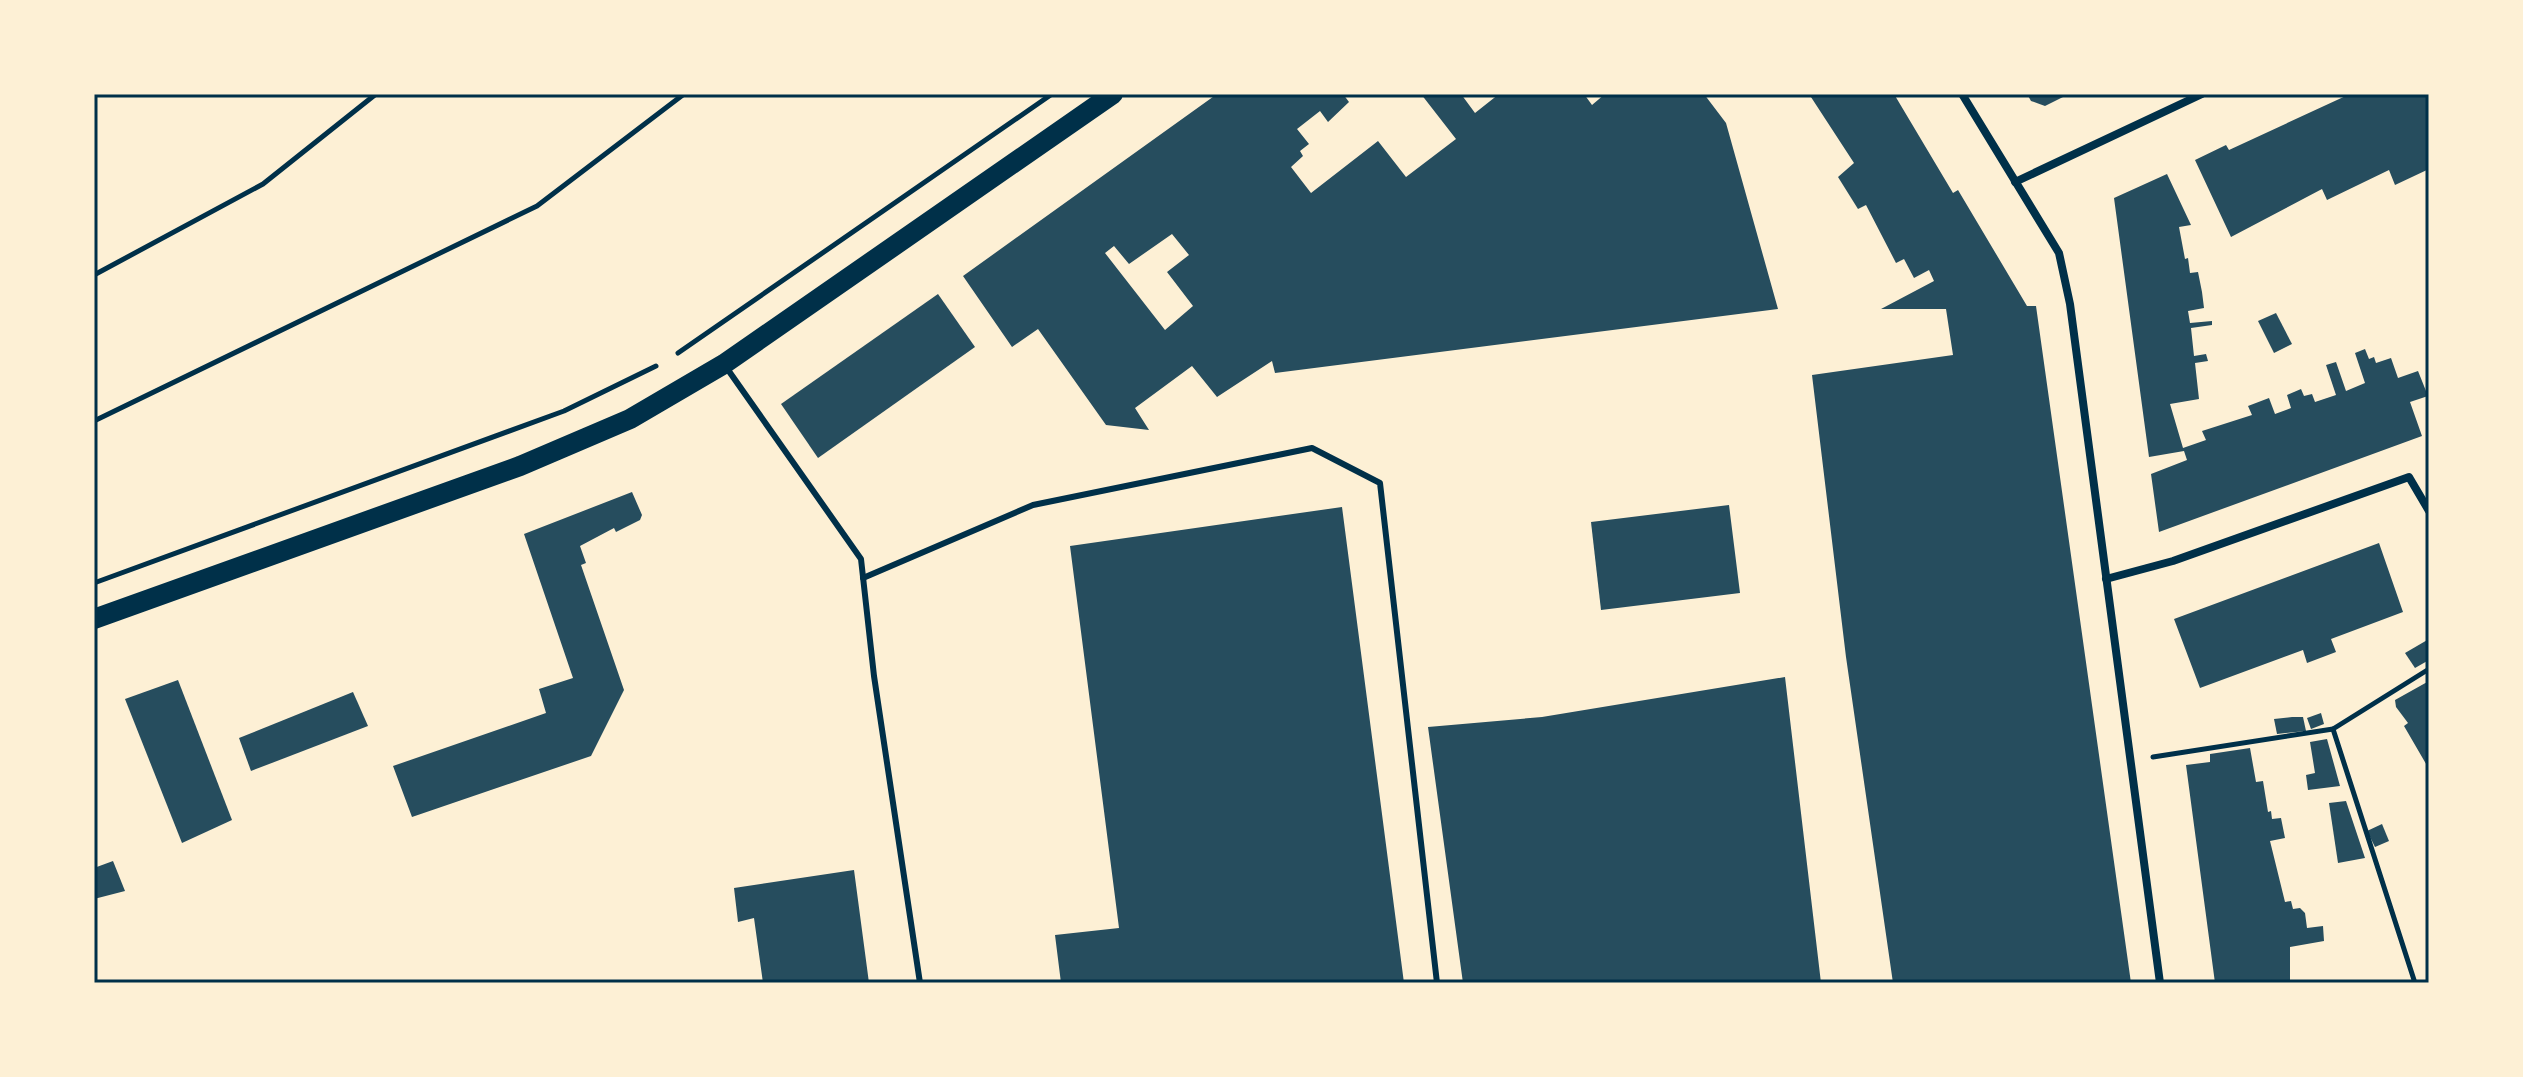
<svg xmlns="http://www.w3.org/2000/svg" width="2523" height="1077" font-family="Mulish,sans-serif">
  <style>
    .building { fill: #264d5e; fill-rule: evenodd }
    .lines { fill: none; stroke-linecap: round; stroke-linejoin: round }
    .path { stroke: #003049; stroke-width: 5 }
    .service { stroke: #003049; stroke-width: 6 }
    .minor { stroke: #003049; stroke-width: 8 }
    .primary { stroke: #003049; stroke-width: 20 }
    .neatline { fill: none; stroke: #003049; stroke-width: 3 }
  </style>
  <rect width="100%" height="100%" fill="#fdf0d5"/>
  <g class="building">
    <path d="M 1217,94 L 1343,94 L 1349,102 L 1328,122 L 1320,111 L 1297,129 L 1309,144 L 1300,151 L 1303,156 L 1291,167 L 1311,193 L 1378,141 L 1406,177 L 1456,139 L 1421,94 L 1461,94 L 1475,113 L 1499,94 L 1584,94 L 1592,105 L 1605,94 L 1704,94 L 1726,123 L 1778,309 L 1275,373 L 1272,361 L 1217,397 L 1192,366 L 1135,408 L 1149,430 L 1106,425 L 1038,329 L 1012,347 L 963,276 ZM 1172,234 L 1189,255 L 1167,272 L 1193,306 L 1165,330 L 1105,253 L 1114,246 L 1129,264 Z"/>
    <path d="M 1809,94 L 1894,94 L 1953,193 L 1958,190 L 2027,306 L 2036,306 L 2131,983 L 1893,983 L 1846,657 L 1812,375 L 1953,355 L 1946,309 L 1881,309 L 1934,281 L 1929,270 L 1914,278 L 1904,259 L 1896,263 L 1866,205 L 1858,209 L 1838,177 L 1854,163 Z"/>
    <path d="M 2027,94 L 2069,94 L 2045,106 L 2031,101 Z"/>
    <path d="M 2350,94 L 2429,94 L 2429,169 L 2395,185 L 2389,170 L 2327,200 L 2322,189 L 2231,237 L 2195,160 L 2226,145 L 2229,150 Z"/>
    <path d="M 2167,174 L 2191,225 L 2179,227 L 2185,259 L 2188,258 L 2190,273 L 2198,272 L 2202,292 L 2204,308 L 2188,311 L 2190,323 L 2212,321 L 2212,325 L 2191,328 L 2194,356 L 2206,354 L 2208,361 L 2195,363 L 2199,399 L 2170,404 L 2183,448 L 2206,440 L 2202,431 L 2252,415 L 2248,406 L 2269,398 L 2275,414 L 2291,408 L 2287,395 L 2301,389 L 2304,396 L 2312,394 L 2315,402 L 2336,395 L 2326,365 L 2336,362 L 2346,391 L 2365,383 L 2355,353 L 2365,349 L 2369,359 L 2374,357 L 2376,363 L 2391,358 L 2398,378 L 2418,371 L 2428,396 L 2410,402 L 2422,436 L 2159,532 L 2151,474 L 2187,460 L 2184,451 L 2149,457 L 2114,198 Z"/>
    <path d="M 938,294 L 975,347 L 818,458 L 781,404 Z"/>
    <path d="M 2276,313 L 2292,344 L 2274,353 L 2258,321 Z"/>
    <path d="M 632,492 L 642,515 L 640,520 L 616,532 L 614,528 L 580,546 L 586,563 L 581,565 L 624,690 L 591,756 L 412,817 L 393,766 L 546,713 L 539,689 L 573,678 L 524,534 Z"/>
    <path d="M 1729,505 L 1740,593 L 1601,610 L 1591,522 Z"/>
    <path d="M 1342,507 L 1404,983 L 1061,983 L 1055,935 L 1119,928 L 1070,546 Z"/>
    <path d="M 2379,543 L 2403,612 L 2331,639 L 2336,652 L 2307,663 L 2303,650 L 2200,688 L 2174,619 Z"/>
    <path d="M 2429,639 L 2429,660 L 2415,668 L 2405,653 Z"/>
    <path d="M 1785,677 L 1821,983 L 1463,983 L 1428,727 L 1542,717 Z"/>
    <path d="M 178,680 L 232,820 L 182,843 L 125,699 Z"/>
    <path d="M 2429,681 L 2429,769 L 2404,726 L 2408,723 L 2396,707 L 2395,700 Z"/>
    <path d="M 353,692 L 368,726 L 251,771 L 239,738 Z"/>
    <path d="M 2321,713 L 2324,724 L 2311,729 L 2307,718 Z"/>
    <path d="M 2292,717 L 2303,717 L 2306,731 L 2277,734 L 2274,719 Z"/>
    <path d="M 2327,739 L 2340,786 L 2308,790 L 2306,775 L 2315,773 L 2310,742 Z"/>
    <path d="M 2250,748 L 2256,782 L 2263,781 L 2268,812 L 2271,811 L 2272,819 L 2281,818 L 2285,838 L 2270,841 L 2285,902 L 2291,901 L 2293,909 L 2300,908 L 2305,913 L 2307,928 L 2323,926 L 2324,941 L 2290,947 L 2290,983 L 2215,983 L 2186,765 L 2210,762 L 2210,754 Z"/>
    <path d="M 2346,801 L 2365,858 L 2338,863 L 2329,803 Z"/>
    <path d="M 2382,824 L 2389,841 L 2375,847 L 2367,831 Z"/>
    <path d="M 113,861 L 125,891 L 94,899 L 94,868 Z"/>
    <path d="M 854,870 L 869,983 L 763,983 L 754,918 L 738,922 L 734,888 Z"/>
  </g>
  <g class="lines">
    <g class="path">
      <path d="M 94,275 L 263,184 L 376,94"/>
      <path d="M 678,353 L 1052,94"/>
      <path d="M 94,421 L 537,206 L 684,94"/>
      <path d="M 94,583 L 564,411 L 656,366"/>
      <path d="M 2333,729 L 2415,983"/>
      <path d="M 2153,757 L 2333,729 L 2429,669"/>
    </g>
    <g class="service">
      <path d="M 726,367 L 861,559 L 874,676 L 920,983"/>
      <path d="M 863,578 L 1033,505 L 1312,448 L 1380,483 L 1437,983"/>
    </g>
    <g class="minor">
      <path d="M 1962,94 L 2059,253 L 2070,304 L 2160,983"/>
      <path d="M 2015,182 L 2202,94"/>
      <path d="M 2106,579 L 2173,561 L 2409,477 L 2429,511"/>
    </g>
    <path class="primary" d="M 94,619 L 520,466 L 630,419 L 724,364 L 1113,94"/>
  </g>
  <rect width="2523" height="1077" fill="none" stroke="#fdf0d5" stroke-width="192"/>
  <rect x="96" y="96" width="2331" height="885" class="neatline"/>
</svg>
